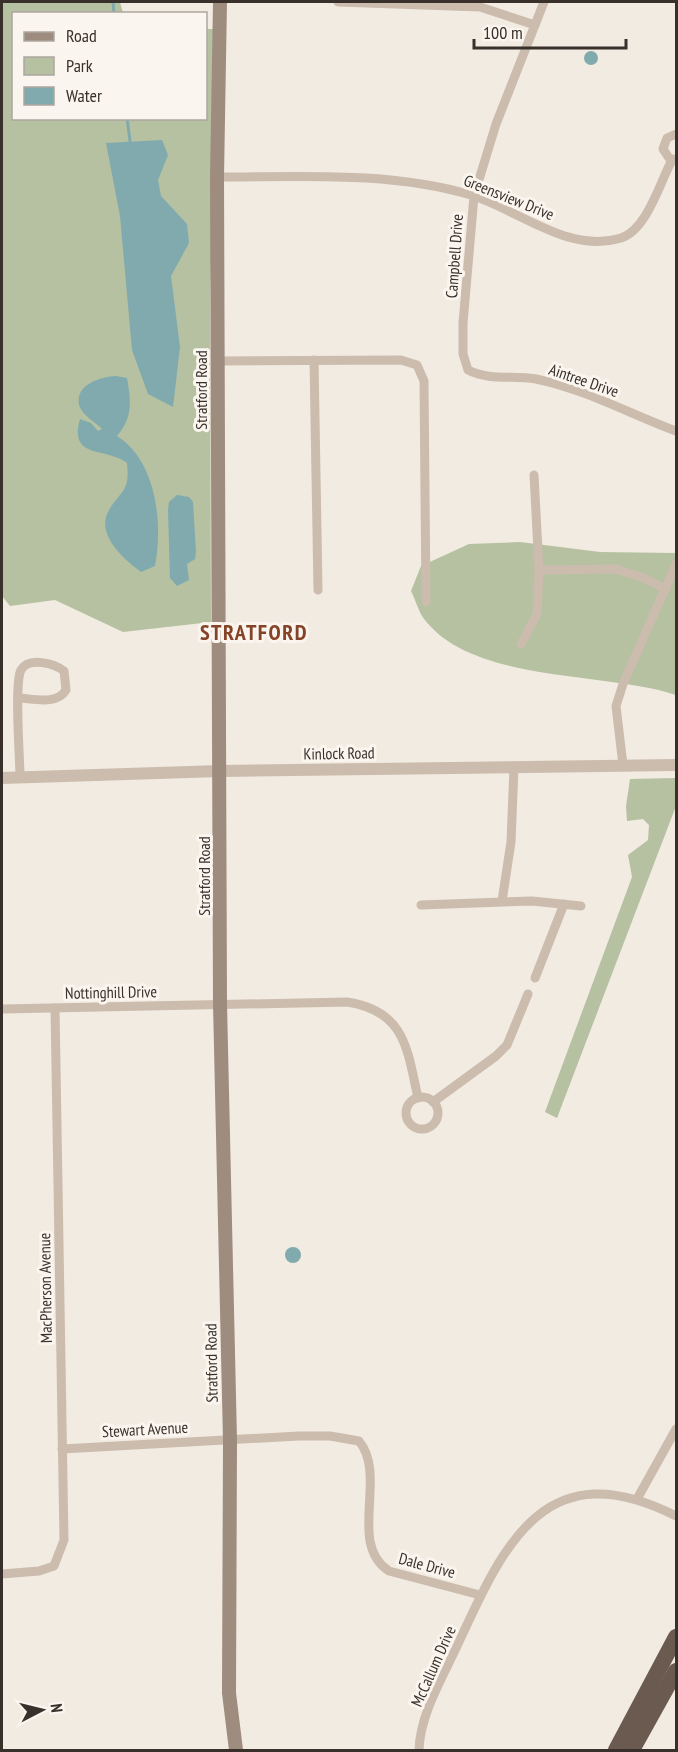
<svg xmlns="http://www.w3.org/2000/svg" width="678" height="1752" font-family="'PT Sans Narrow',sans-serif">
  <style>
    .green { fill: #b5c1a1 }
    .water { fill: #81aaae }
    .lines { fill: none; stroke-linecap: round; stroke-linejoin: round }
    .stream { stroke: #81aaae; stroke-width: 3 }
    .minor { stroke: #cbbcad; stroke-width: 9 }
    .tertiary { stroke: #cbbcad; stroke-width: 12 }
    .secondary { stroke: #9e8c7e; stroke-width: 14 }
    .trunk { stroke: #6a5a50; stroke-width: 16 }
    .labels { text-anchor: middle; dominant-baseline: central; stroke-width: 6; stroke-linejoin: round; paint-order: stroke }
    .street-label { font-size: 16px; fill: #39302b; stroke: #faf5ee }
    .district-label { font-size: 22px; font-weight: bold; letter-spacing: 1.5px; fill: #854328; stroke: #faf5ee }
  </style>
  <rect width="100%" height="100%" fill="#f2ebe1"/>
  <g class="green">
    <path d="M 2,2 L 120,2 L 123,13 L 14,14 L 14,118 L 206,118 L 206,29 L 219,29 L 210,291 L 211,622 L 123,632 L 55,600 L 10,606 L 2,596 Z"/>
    <path d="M 520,542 L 600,552 L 676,553 L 676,695 C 605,671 469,684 422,616 C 418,609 415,599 411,591 L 421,566 L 469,544 Z"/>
    <path d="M 676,778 L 676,806 L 557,1118 L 545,1112 L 632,877 L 628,855 L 648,840 L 649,825 L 643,819 L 627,821 L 626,806 L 630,779 Z"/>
  </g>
  <g class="water">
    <circle cx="591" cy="58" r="7"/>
    <path d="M 162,140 L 168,155 L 158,180 L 161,196 L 187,224 L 189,243 L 171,276 L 180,347 L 173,407 L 148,394 L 132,350 L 120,216 L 106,143 Z"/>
    <path d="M 116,376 L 127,378 C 131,401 133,418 117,436 C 157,461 163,524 155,566 L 141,572 C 123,559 95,534 109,510 C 122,489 130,492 127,463 C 108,447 68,460 80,419 L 91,423 L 98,431 L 102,429 C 95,422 82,415 79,405 C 75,384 101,377 116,376 Z"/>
    <path d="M 177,495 L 189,497 L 193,502 L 196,552 L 195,559 L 187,564 L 189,580 L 177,586 L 170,578 L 168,510 L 169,502 Z"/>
    <circle cx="293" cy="1255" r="8"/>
  </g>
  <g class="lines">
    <g class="stream">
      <path d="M 113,2 L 114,14"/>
      <path d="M 127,118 L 130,141"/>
    </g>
    <g class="minor">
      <path d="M 338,2 L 480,7 L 535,25"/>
      <path d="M 544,2 L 496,124 L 474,196 L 463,323 L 463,354 L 468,370 C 490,381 512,375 536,379 C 585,389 630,414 676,431"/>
      <path d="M 676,134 L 667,138 L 663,149 L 669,158 L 676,160"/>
      <path d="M 217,177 C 301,177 390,171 471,195 C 519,210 568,254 621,238 C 647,230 660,182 672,160"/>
      <path d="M 314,360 L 318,590"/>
      <path d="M 217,361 L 401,360 L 417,365 L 424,381 L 426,602"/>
      <path d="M 539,570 L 616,569 L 641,577 L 666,589"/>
      <path d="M 521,644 L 537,614 L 539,570 L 534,475"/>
      <path d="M 19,698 C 35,699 57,705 66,690 L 64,671 C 55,664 29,656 21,670 C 14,683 20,758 20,777"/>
      <path d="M 623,765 L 616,706 L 623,684 L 676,564"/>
      <path d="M 502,901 L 511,842 L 514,767"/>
      <path d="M 421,905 L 532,901 L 581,906"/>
      <path d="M 535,978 L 564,904"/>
      <path d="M 2,1009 L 347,1002 C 405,1011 407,1048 418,1098"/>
      <circle cx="422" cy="1113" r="16"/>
      <path d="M 433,1102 L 496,1056 L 507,1045 L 528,994"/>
      <path d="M 62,1449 L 299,1436 L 330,1436 L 359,1441 C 388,1476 347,1544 389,1571 L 480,1595"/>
      <path d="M 637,1499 L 676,1429"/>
      <path d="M 2,1574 L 39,1571 L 54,1566 L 64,1540 L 55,1008"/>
      <path d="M 419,1750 C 420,1714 443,1677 458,1644 C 505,1541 547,1451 676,1516"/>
    </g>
    <path class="tertiary" d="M 2,778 L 220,771 L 676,765"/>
    <path class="secondary" d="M 220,2 L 217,177 L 220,1004 L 230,1440 L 229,1693 L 236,1750"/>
    <g class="trunk">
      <path d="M 616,1750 L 676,1637"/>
      <path d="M 632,1750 L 676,1671"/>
    </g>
  </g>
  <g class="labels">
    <g class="street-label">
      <text transform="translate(509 197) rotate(22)">Greensview Drive</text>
      <text transform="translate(454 256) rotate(-86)">Campbell Drive</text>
      <text transform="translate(584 380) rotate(19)">Aintree Drive</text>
      <text transform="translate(201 390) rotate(-90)">Stratford Road</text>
      <text transform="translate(339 753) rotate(-1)">Kinlock Road</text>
      <text transform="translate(204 876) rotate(-90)">Stratford Road</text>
      <text transform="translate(111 992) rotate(-1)">Nottinghill Drive</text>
      <text transform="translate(45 1288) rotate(-91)">MacPherson Avenue</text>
      <text transform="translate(211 1363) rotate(-91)">Stratford Road</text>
      <text transform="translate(145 1429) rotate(-3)">Stewart Avenue</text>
      <text transform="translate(427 1565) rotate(15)">Dale Drive</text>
      <text transform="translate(433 1666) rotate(-66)">McCallum Drive</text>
    </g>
    <g class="district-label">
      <text x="254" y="632">STRATFORD</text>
    </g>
  </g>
  <rect width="678" height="1752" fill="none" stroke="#39302b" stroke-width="6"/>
  <rect x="12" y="12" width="195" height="108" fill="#faf5ee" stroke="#ada6a0" stroke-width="1.5"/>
  <rect x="24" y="32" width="30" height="9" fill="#9e8c7e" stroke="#ada6a0" stroke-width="1.5"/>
  <text x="66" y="42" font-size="18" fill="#39302b">Road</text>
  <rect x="24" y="57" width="30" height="18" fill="#b5c1a1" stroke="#ada6a0" stroke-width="1.5"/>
  <text x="66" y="72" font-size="18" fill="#39302b">Park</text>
  <rect x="24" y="87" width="30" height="18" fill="#81aaae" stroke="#ada6a0" stroke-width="1.5"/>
  <text x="66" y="102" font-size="18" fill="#39302b">Water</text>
  <g transform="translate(42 1710) rotate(83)" stroke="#faf5ee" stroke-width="4.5" paint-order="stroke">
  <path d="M0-4.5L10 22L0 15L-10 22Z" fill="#39302b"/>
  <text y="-9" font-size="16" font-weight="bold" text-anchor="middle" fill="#39302b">N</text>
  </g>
  <path d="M474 39v9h152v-9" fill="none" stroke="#39302b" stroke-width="3"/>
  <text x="483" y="39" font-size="18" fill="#39302b" stroke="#faf5ee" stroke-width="4.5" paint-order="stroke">100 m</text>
</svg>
